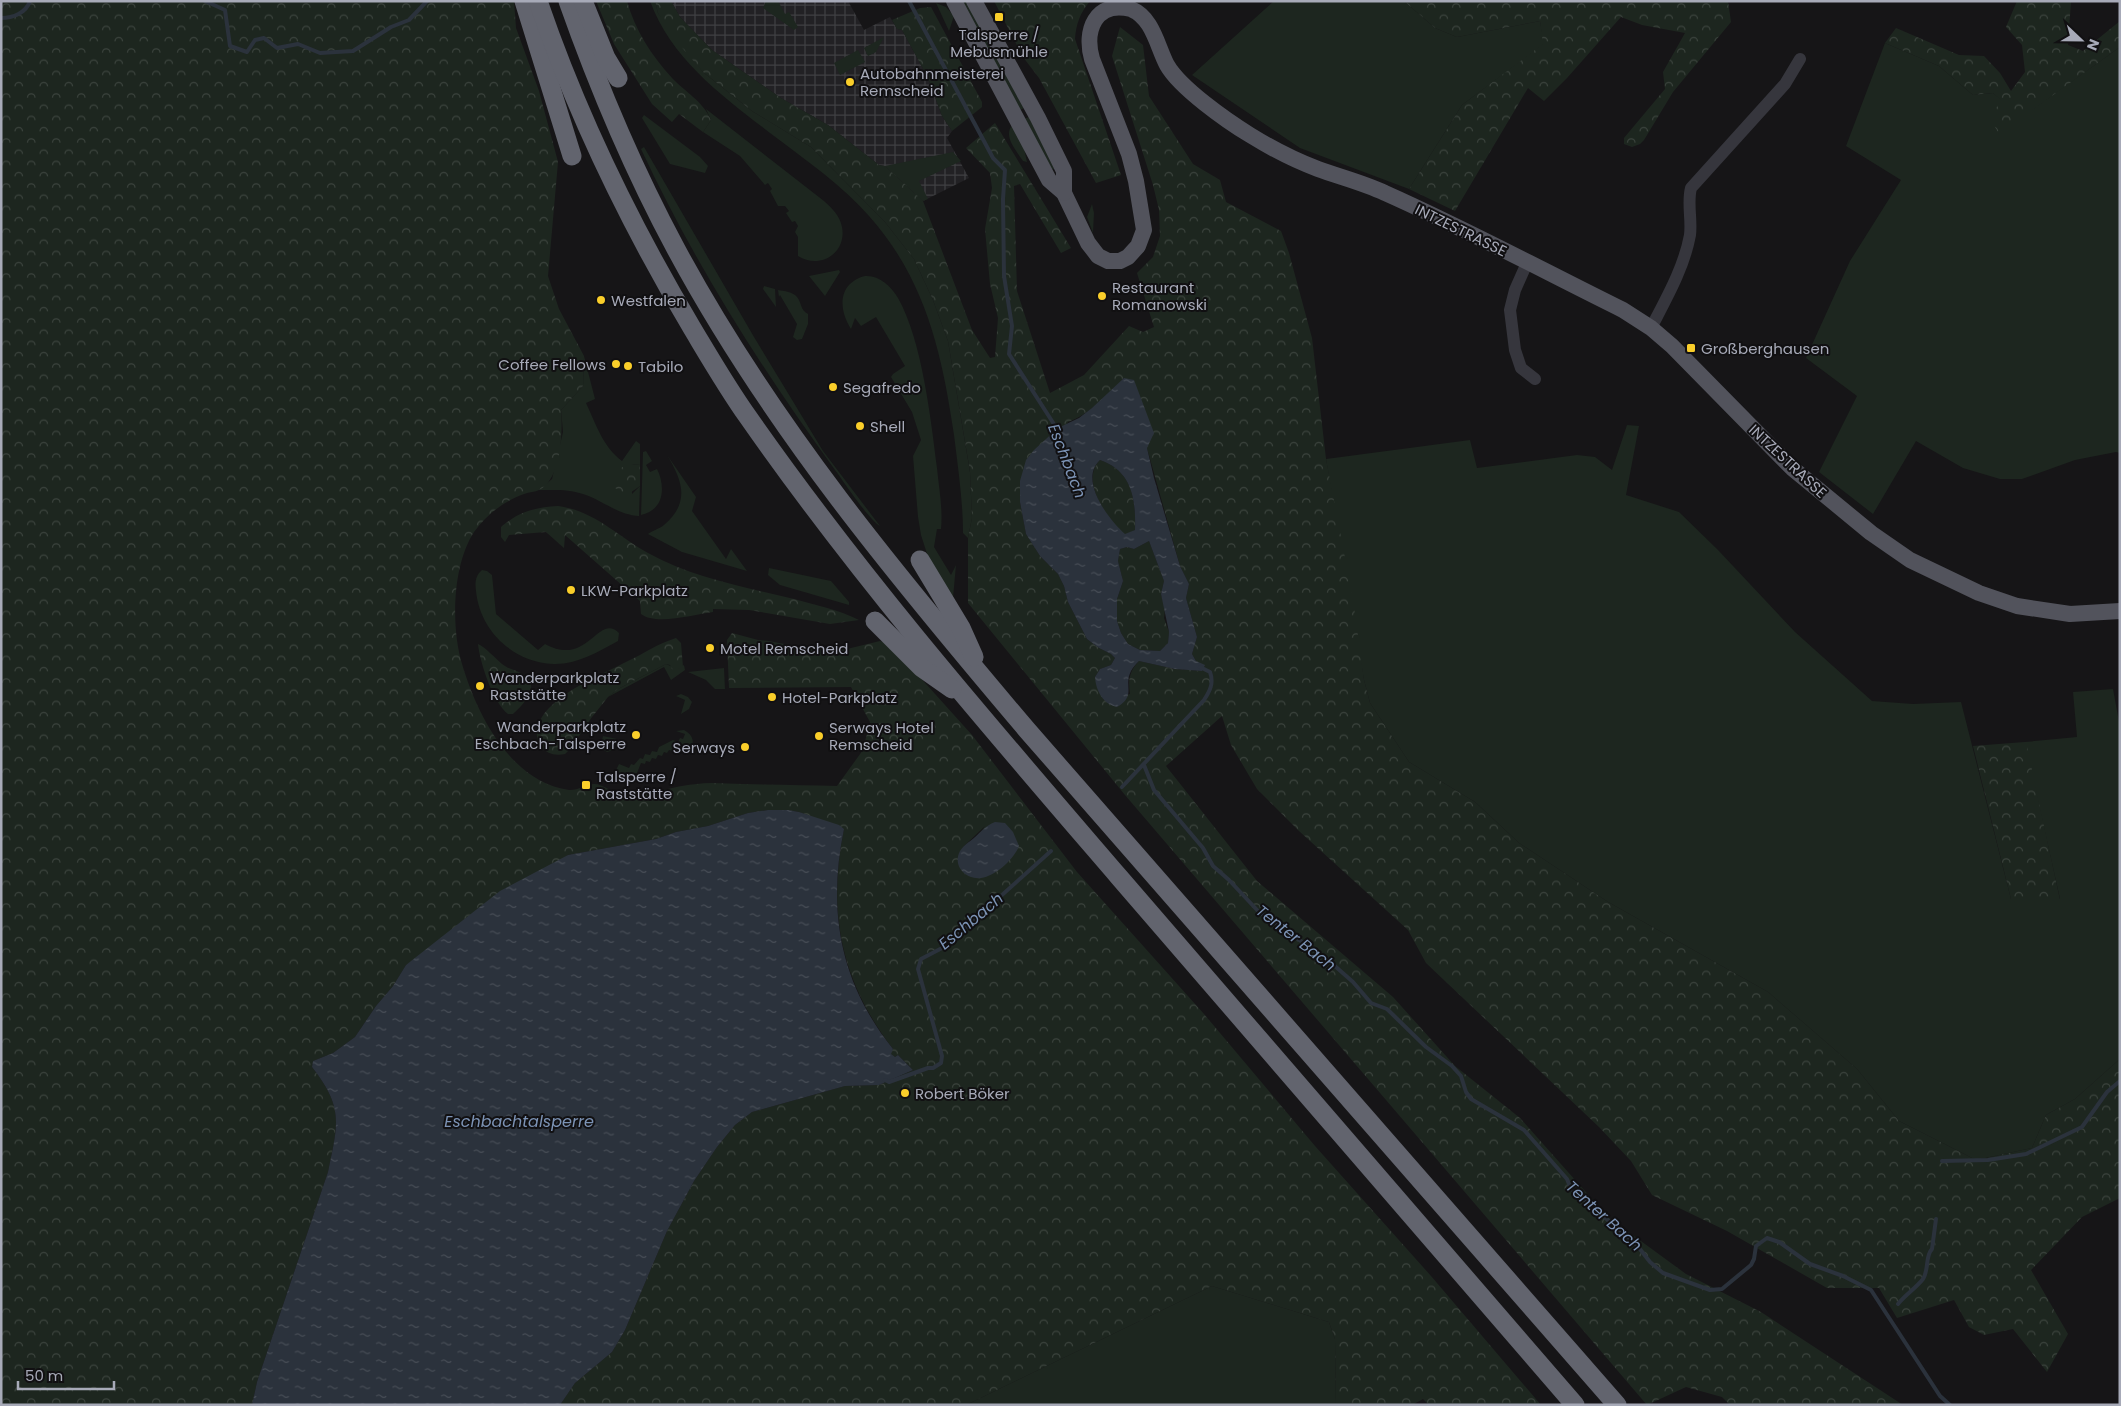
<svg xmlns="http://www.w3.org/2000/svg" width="2121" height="1406" font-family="Poppins,sans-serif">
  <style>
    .industrial { fill: url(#industrial-grid) }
    .green { fill: #1d261f }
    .forest { fill: url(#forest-crowns); fill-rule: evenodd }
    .water { fill: url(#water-ripples); fill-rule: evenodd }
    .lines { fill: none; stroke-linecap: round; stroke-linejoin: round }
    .stream { stroke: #2b323c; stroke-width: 4 }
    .minor { stroke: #36363d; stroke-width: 12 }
    .major { stroke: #52535c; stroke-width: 16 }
    .highway { stroke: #62646e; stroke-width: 19 }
    .poi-dot { fill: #face2a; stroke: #111012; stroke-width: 2 }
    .labels { text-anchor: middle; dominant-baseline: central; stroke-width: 4; stroke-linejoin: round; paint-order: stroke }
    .poi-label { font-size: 15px; fill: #a7aab8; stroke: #111012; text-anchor: start }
    .street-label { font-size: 15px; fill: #a7aab8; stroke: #111012 }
    .water-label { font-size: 16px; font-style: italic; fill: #7c93b5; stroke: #111012 }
  </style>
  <defs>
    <pattern id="industrial-grid" width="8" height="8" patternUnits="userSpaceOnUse" patternTransform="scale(1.25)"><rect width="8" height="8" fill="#222124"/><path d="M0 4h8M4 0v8" fill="none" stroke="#3f3f42"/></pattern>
    <pattern id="forest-crowns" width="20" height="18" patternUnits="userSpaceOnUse" patternTransform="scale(1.25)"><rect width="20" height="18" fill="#1d261f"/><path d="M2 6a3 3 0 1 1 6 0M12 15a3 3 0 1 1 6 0" fill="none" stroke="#3b433d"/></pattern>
    <pattern id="water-ripples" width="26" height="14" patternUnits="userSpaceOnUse" patternTransform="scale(1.25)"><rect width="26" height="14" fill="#2b323c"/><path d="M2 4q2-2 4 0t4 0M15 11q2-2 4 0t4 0" fill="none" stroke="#474d56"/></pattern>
  </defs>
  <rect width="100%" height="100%" fill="#161517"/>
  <path class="industrial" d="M 671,1 L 848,1 L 864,30 L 890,17 L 897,29 L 902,30 L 928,78 L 942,116 L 952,131 L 947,138 L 969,178 L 923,201 L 885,166 L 879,165 L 828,125 L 781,98 L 712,50 L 680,17 Z"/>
  <g class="green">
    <path d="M 650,1 L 655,1 L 658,13 L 703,72 L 752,111 L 811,147 L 885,222 L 914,259 L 933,300 L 948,341 L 970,472 L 972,518 L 968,538 L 963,533 C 963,501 958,468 954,435 C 942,354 926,280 869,216 C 842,185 807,161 774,136 C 725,98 672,61 650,1 Z"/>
    <path d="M 766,1 L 778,1 L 785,14 L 789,12 L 798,27 L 794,30 L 763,8 Z"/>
    <path d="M 960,1 L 966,1 L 1024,108 L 1020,110 Z"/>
    <path d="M 1274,1 L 1404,1 L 1435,28 L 1457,37 L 1540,21 L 1544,44 L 1462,105 L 1409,189 L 1300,148 L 1192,75 Z"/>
    <path d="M 936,3 L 946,7 L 954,16 L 949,31 Z"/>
    <path d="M 884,37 L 876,52 L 868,56 L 864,48 Z"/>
    <path d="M 1885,43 L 1939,66 L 1973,95 L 1993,93 L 2002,100 L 1999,133 L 2120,47 L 2120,453 L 2116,452 L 2075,460 L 2022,479 L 2000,479 L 1963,468 L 1916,441 L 1873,514 L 1819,472 L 1857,396 L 1806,358 L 1850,261 L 1901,180 L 1846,146 Z"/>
    <path d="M 858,50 L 865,62 L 840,75 L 834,63 Z"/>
    <path d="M 706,109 L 824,201 C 832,208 840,216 842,227 C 847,253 820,270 798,256 L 798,237 L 795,232 L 798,226 L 795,221 L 792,222 L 786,213 L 789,211 L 785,206 L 778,206 L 770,191 L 772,189 L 768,183 L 765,185 L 740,156 L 703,132 L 711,120 Z"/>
    <path d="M 644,115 L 700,157 L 708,166 L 705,173 L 670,164 L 642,118 Z"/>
    <path d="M 1029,117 L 1054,168 L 1054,169 L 1052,169 L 1024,119 Z"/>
    <path d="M 1013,124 L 1024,148 L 1027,162 L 1023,161 C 1016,150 1002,136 1013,124 Z"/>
    <path d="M 644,147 L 754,337 L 823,451 L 880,526 C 869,520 844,482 835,470 C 761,368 694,263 641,149 Z"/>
    <path d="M 953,152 L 961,161 L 919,181 L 928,199 L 923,201 L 885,166 Z"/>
    <path d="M 1092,204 L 1094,213 L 1093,233 L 1087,217 Z"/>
    <path d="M 839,270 L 840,272 L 825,296 L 809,276 Z"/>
    <path d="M 865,276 C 879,275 891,286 898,298 C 922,340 931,420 937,468 C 939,488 943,509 941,529 L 937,529 L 934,547 L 951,575 L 956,565 L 953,598 L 929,560 L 921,535 L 918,517 L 913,456 L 921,440 L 912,412 L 891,377 L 893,374 L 905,366 L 876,317 L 861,326 L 855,318 L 851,329 C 838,309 838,283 865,276 Z"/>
    <path d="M 764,286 L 775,289 L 776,307 L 763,289 Z"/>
    <path d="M 778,290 C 784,291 793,292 797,297 C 802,303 800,310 808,314 L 808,324 L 802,339 L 797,340 L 793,337 L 797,324 L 780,295 L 779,297 Z"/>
    <path d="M 584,356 L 595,399 L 586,403 C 596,424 603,447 622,461 L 636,441 L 640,444 L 640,465 L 631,464 L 632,494 L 640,486 L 639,516 C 618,515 602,500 583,494 C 569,489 554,490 539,490 L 552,479 L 563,432 L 561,410 L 583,386 Z"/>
    <path d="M 1627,425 L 1639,426 L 1626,495 L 1679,512 L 1718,550 L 1795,632 L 1872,701 L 1913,704 L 1961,702 L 2011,899 L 2060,899 L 2025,742 L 2077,737 L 2073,692 L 2113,689 L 2120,727 L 2120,1059 L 2075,1099 L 2046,1115 L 2032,1148 L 1976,1160 L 1899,1121 L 1857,1069 L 1768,992 L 1608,902 L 1519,843 L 1475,802 L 1409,762 L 1370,703 L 1364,680 L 1326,459 L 1470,440 L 1477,468 L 1577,455 L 1595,457 L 1612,470 Z"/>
    <path d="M 646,451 L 652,461 L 646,465 L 650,472 L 657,469 C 666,487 664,510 641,515 L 643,452 Z"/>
    <path d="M 667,455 L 696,497 L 692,511 L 726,559 L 731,549 L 747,571 L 682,552 L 648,534 C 651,531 659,529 664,525 C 690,503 683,481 667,455 Z"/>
    <path d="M 769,568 L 831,581 L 849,602 L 849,605 L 780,585 L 768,575 Z"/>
    <path d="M 482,570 L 487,571 L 492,575 L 496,614 L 538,650 L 545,644 C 588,668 598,612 619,633 L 618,641 C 598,652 576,665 553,664 C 513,662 480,631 476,591 C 475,583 475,576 482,570 Z"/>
    <path d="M 666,664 L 678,669 L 684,665 L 685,670 L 671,680 L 664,667 L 608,697 L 618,689 Z"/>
    <path d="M 724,668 L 725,689 L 715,689 L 706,680 L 688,672 Z"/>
    <path d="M 681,694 L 688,697 L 692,702 L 689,709 L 681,714 L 685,700 L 676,696 Z"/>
    <path d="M 684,730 C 694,735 696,745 687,752 L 689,744 L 685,743 L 683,746 L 680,745 L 678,748 L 674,747 L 672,751 L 669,750 L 667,753 L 664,752 L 662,756 L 658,755 L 656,759 L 652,758 L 650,762 L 646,761 L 645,764 L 641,763 L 637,773 L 619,773 L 616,770 L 619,764 L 629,768 L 631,764 L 634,765 L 640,758 L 643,759 L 645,754 L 650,755 L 652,751 L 657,752 L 659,747 L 673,740 L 678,742 L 680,738 L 683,739 L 685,734 L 676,731 Z"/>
    <path d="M 603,736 L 617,739 L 614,750 L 607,752 L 604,750 L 601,744 Z"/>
    <path d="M 1212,1286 L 1329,1322 L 1335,1339 L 1336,1405 L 966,1405 Z"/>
  </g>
  <g class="forest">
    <path d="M 1,1 L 514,1 L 516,28 L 539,91 L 558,162 L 548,276 L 559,309 L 584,356 L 583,386 L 561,410 C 563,432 561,480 539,490 C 535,492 529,492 524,494 C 504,501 487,514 474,532 C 452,566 451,627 462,664 C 477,715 511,782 569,790 C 577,791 586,784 594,784 C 605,784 615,796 626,796 C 649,795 673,786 697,784 C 711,782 727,784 742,784 C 774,785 805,785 837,786 L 863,750 L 870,722 L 851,687 L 729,688 L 727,640 L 732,633 L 758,640 L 769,641 L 810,649 L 847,649 L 880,641 L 890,644 L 972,735 L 1077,872 L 1204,1014 L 1315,1146 L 1431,1276 L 1541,1405 L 1429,1405 L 1423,1399 L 1412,1405 L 1336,1405 L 1335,1339 L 1329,1322 L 1212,1286 L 966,1405 L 560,1405 L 575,1383 L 612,1352 L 625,1330 L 667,1231 L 694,1181 L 717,1147 L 735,1125 L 752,1112 L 845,1086 L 879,1085 L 913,1070 L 898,1055 L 895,1057 L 890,1054 L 893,1049 C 841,981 827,912 844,829 L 799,812 L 788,810 L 768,810 L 748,813 L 708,826 L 676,832 L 656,839 L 568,855 L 406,965 L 393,986 L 376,1006 L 355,1037 L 333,1053 L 313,1061 L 312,1067 C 344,1108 338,1123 328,1172 L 257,1382 L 252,1405 L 1,1405 ZM 985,826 L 958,864 L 964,846 Z"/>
    <path d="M 596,1 L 627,1 C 635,30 651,55 672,78 C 685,92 703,101 711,120 L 703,132 L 679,114 L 672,122 L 652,104 L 614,44 Z"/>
    <path d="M 655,1 L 671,1 L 680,17 L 712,50 L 781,98 L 828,125 L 879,165 L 885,166 L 923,201 L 972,330 L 990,358 L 995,357 L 998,318 L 990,284 L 985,229 L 992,188 L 990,173 L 966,148 L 995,123 L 1071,248 L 1061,253 L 1020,184 L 1014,186 L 1017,291 L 1050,393 L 1084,375 L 1129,326 L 1143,332 L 1154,327 L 1137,273 L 1153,257 L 1160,236 L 1159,210 L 1153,185 L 1112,56 L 1120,27 L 1143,45 L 1149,96 L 1193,164 L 1220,180 L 1226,202 L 1281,231 L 1289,253 L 1312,338 L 1326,459 L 1353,599 L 1364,680 L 1370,703 L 1409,762 L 1475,802 L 1519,843 L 1608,902 L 1768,992 L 1857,1069 L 1899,1121 L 1976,1160 L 2032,1148 L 2046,1115 L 2075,1099 L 2120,1059 L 2120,1198 L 2082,1217 L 2031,1270 L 2068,1334 L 2047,1372 L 2013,1329 L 1984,1335 L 1969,1327 L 1954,1300 L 1897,1318 L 1879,1288 L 1827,1288 L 1727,1231 L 1652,1195 L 1631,1161 L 1599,1127 L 1426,963 L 1408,930 L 1299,831 L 1257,789 L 1231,745 L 1222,716 L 1166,766 L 1257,881 L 1393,997 L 1455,1066 L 1520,1118 L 1608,1217 L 1686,1274 L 1761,1312 L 1903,1405 L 1730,1405 L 1722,1397 L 1686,1387 L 1647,1405 L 1125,795 L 968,603 L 968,538 L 972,518 L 970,471 L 948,341 L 933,300 L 914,259 L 885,222 L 811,147 L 752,111 L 703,72 L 673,37 L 658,13 ZM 1124,378 L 1147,448 L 1180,566 L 1189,584 L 1186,598 L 1197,637 L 1192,654 L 1202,671 L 1175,669 L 1139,661 C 1129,672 1128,680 1130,694 L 1104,700 L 1099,691 L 1095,677 L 1100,669 L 1111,665 L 1115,658 L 1111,654 L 1099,648 L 1087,639 L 1068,602 L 1064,586 L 1058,574 L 1040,556 L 1026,534 L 1020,502 L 1068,422 C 1088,415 1110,394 1124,378 Z"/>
    <path d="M 994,1 L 1090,1 C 1080,13 1076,24 1075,39 L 1121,175 L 1096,183 L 1039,78 L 1023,57 Z"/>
    <path d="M 1404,1 L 1728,1 L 1731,22 L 1673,92 L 1644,140 L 1640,144 L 1632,147 L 1624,144 L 1624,138 L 1665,89 L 1663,72 L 1685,33 L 1642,25 L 1621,17 L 1567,78 L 1544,101 L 1528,88 L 1455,211 L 1409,189 L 1462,105 L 1543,44 L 1540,21 L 1457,37 L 1435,28 Z"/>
    <path d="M 2017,1 L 2071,1 L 2068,45 L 2083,51 L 2120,21 L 2120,47 L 1999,134 L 1990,118 L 2001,100 L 1993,93 L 1973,95 L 1939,66 L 1885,43 L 1896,28 L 1959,55 L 1984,56 L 2000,73 L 2011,91 L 2025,72 L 2022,45 L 2006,27 Z"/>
    <path d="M 931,7 L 982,102 L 982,107 L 952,131 L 942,116 L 928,78 L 902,30 L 897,29 L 892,20 L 920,8 Z"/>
    <path d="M 1100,460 C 1132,471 1136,499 1135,530 L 1125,535 C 1108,520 1079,481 1100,460 Z"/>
    <path d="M 631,464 L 640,465 L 640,486 L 627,495 L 615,488 C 613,475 617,467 631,464 Z"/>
    <path d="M 558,506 C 595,511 617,536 648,553 C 693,578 745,587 794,599 C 816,605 839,610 859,620 L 830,624 L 749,610 L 713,609 L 713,612 C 694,614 657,626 641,614 L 640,601 L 565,535 L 564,548 L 546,532 L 509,535 L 505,542 L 501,537 L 501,527 C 518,512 536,507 558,506 Z"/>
    <path d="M 1149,541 L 1164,581 L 1161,594 L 1165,609 L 1164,618 L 1169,632 L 1168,643 L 1160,651 L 1140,650 L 1128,644 L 1121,633 L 1117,621 L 1117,599 L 1123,581 L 1118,561 L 1120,549 L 1127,547 L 1134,549 Z"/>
    <path d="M 676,638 L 681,643 L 683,667 L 676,670 L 672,669 L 670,665 L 666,664 L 618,689 L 608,697 L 592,717 L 570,749 L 565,754 C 555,756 547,754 541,746 C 532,734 539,718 549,708 C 570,687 601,675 628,661 C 645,653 657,644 676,638 Z"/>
    <path d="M 478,644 C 485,647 495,658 502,664 C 509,670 521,671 527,677 C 539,689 522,706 513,714 L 508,714 C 493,702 480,663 478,644 Z"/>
    <path d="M 2025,742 L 2026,742 L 2060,900 L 2011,899 L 1973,746 Z"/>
  </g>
  <g class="water">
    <path d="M 1124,378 L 1134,380 L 1154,433 L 1147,448 L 1154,478 L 1180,566 L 1189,584 L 1186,598 L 1197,637 L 1192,654 L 1196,661 L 1205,665 L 1202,671 L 1175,669 L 1139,661 C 1136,664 1133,667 1131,671 C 1123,686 1137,695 1117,707 C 1103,704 1096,691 1095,677 L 1100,669 L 1111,665 L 1115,658 L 1111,654 L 1099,648 L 1087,639 L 1068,602 L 1064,586 L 1058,574 L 1040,556 L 1026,534 L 1020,502 L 1020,481 L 1026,460 L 1034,450 L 1058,428 L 1079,418 L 1092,408 ZM 1100,460 C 1132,471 1136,499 1135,530 L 1125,534 C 1109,520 1078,480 1100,460 ZM 1149,541 L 1164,581 L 1161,594 L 1169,632 L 1168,643 L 1160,651 L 1140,650 L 1128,644 L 1121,633 L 1117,621 L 1117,599 L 1123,581 L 1118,561 L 1120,549 L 1127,547 L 1134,549 Z"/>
    <path d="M 768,810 L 788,810 L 799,812 L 839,825 L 844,829 C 827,911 840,983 893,1049 L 891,1054 L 895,1057 L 898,1055 L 913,1070 L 879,1085 L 845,1086 L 752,1112 L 735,1125 L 717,1147 L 694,1181 L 667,1231 L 625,1330 L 612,1352 L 575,1383 L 560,1405 L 252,1405 L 257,1382 L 328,1172 C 338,1123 344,1108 312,1067 L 313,1061 L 333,1053 L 355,1037 L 376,1006 L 393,986 L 406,965 L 500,891 L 568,855 L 656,839 L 676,832 L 708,826 L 748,813 Z"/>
    <path d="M 995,822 L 1005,823 L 1013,832 L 1019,846 C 1014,859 996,876 981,878 C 966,880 952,866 960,851 C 964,845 969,842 974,838 C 982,831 985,826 995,822 Z"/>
  </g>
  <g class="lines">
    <g class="stream">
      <path d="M 205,1 L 225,10 L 230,46 L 247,52 L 255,40 L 264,38 L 277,48 L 298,44 L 320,53 L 353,51 L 391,27 L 409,20 L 427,1"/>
      <path d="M 909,1 L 993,158 L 1005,170 L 1003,199 L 1004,276 L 1012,326 L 1009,354 L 1059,432"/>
      <path d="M 1,18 C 13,18 26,13 30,1"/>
      <path d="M 1144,765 L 1154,790 L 1203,848 L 1213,866 L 1229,880 L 1258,911 L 1328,960 L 1353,982 L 1371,1003 L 1387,1009 L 1426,1047 L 1452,1066 L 1461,1076 L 1466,1092 L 1471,1099 L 1524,1130 L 1567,1179 L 1571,1189 L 1636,1244 L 1650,1262 L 1663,1273 L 1710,1290 L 1722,1289 L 1751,1265 L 1754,1259 L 1756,1246 L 1767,1238 L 1779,1242 L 1810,1264 L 1843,1276 L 1871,1290 L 1940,1396 L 1950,1405"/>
      <path d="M 1122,787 L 1204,700 C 1210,691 1214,683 1210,672 L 1200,667"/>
      <path d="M 885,1080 L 889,1082 L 928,1068 L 933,1068 L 941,1063 L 942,1056 L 918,969 L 921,959 L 944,947 L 1051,851"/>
      <path d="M 1942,1161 L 1988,1160 L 2026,1154 L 2082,1127 L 2107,1092 L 2120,1081"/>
      <path d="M 1898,1304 C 1905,1295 1916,1288 1923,1279 C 1929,1270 1925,1256 1932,1249 L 1936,1219"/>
    </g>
    <g class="minor">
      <path d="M 1527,263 L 1515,290 L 1510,310 L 1515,350 L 1521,368 L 1535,379"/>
      <path d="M 1651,328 C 1666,299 1684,268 1690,235 C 1692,219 1687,203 1691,188 L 1785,84 L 1800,59"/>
    </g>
    <g class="major">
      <path d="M 954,1 L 1049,180 L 1064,193 L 1088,243 L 1098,256 L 1108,261 L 1120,261 L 1128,257 L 1138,246 L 1144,230 L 1136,181 L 1129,154 L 1092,59 C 1084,31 1095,0 1131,9 C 1153,18 1157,46 1167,65 C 1180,88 1227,121 1250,135 C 1271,148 1294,160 1318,169 C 1340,177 1364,183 1385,193 C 1466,229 1544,271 1623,310 L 1651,328 L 1672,346 L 1792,468 L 1871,533 L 1910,560 L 1979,593 L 2017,606 L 2070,614 L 2120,611"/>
      <path d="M 974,1 L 1038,118 L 1064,171 L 1064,193"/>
    </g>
    <g class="highway">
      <path d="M 524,1 L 572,156"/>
      <path d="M 538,1 C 577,115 630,224 692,328 C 710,358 728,389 748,417 C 861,579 991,728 1119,877 C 1271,1053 1423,1229 1575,1405"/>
      <path d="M 568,1 C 598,86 633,169 676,249 C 770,424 899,579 1027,730 L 1617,1405"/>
      <path d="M 583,1 L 606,58 L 618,78"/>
      <path d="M 920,560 L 961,628 L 974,657"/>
      <path d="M 875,621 L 922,668 L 952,689"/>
    </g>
  </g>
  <g class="poi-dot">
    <rect x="994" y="12" width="10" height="10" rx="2.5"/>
    <circle cx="850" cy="82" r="5"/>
    <circle cx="1102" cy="296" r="5"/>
    <circle cx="601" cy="300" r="5"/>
    <rect x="1686" y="343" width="10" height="10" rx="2.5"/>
    <circle cx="616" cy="364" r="5"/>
    <circle cx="628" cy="366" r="5"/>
    <circle cx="833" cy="387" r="5"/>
    <circle cx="860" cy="426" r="5"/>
    <circle cx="571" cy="590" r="5"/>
    <circle cx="710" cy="648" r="5"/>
    <circle cx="480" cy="686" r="5"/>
    <circle cx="772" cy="697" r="5"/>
    <circle cx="636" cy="735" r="5"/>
    <circle cx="819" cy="736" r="5"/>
    <circle cx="745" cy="747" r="5"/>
    <rect x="581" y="780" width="10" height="10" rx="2.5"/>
    <circle cx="905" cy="1093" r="5"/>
  </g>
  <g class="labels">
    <g class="poi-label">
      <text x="999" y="34" text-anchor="middle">Talsperre /<tspan x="999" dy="17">Mebusmühle</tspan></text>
      <text x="860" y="73">Autobahnmeisterei<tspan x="860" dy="17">Remscheid</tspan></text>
      <text x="1112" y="287">Restaurant<tspan x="1112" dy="17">Romanowski</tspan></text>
      <text x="611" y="300">Westfalen</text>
      <text x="1701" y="348">Großberghausen</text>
      <text x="606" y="364" text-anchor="end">Coffee Fellows</text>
      <text x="638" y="366">Tabilo</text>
      <text x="843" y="387">Segafredo</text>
      <text x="870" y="426">Shell</text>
      <text x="581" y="590">LKW-Parkplatz</text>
      <text x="720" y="648">Motel Remscheid</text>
      <text x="490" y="677">Wanderparkplatz<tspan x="490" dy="17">Raststätte</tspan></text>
      <text x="782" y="697">Hotel-Parkplatz</text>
      <text x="626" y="726" text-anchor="end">Wanderparkplatz<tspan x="626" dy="17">Eschbach-Talsperre</tspan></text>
      <text x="829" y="727">Serways Hotel<tspan x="829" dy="17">Remscheid</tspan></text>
      <text x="735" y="747" text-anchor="end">Serways</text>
      <text x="596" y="776">Talsperre /<tspan x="596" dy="17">Raststätte</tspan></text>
      <text x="915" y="1093">Robert Böker</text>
    </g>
    <g class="street-label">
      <text transform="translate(1461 230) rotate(26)">INTZESTRASSE</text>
      <text transform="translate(1788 461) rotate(43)">INTZESTRASSE</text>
    </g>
    <g class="water-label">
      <text transform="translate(1067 461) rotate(69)">Eschbach</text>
      <text transform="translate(971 921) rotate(-40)">Eschbach</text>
      <text transform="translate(1296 938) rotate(38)">Tenter Bach</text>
      <text x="519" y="1121">Eschbachtalsperre</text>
      <text transform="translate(1604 1216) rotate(42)">Tenter Bach</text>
    </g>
  </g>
  <rect width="2121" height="1406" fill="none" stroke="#a7aab8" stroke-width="5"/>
  <g transform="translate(2081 40) rotate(112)" stroke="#111012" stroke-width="4" paint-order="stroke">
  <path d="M0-4L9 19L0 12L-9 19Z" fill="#a7aab8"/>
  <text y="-8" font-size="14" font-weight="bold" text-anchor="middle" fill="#a7aab8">N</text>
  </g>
  <path d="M18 1381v8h96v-8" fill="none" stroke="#a7aab8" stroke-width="2.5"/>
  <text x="25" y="1381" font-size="15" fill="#a7aab8" stroke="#111012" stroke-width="4" paint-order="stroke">50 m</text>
</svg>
